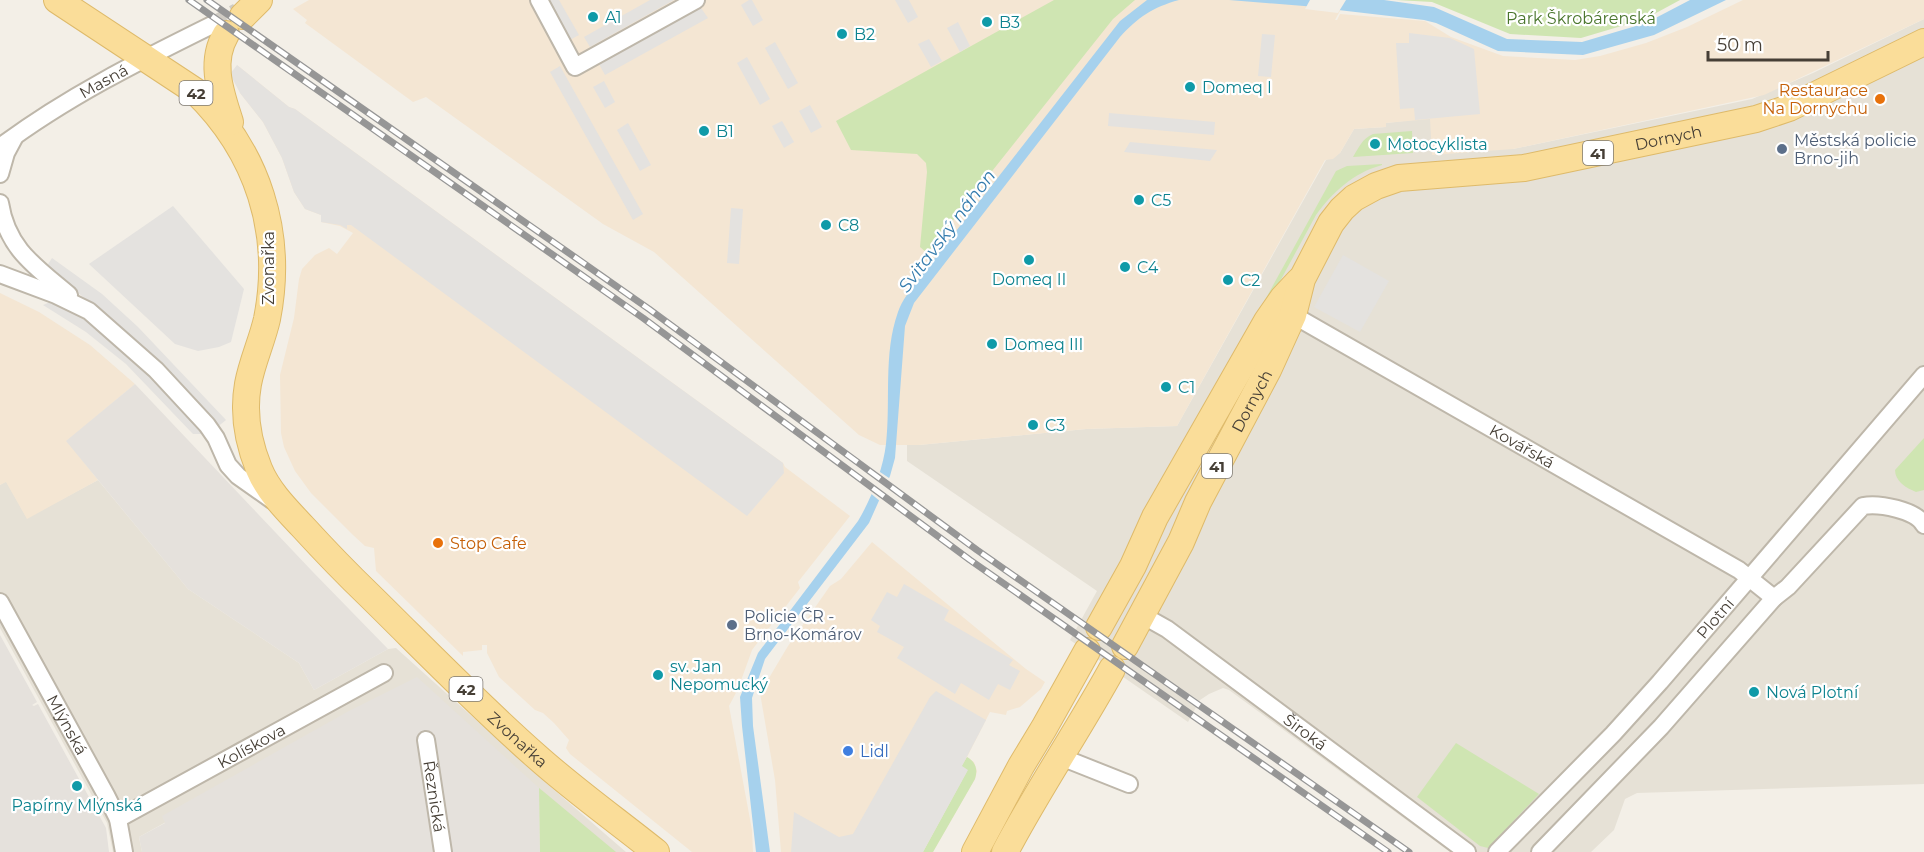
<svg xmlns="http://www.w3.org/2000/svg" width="1924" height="852" font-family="Montserrat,sans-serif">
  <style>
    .residential { fill: #e6e1d6 }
    .commercial { fill: #f4e6d3 }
    .industrial { fill: #e5e1dc }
    .green { fill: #cfe5b2 }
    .parking { fill: #e4e2df }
    .water { fill: #a6d1ed }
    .pier { fill: #f3efe7 }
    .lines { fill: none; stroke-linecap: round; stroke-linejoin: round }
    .street-tunnel { stroke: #d0ccc4; stroke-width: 16; stroke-dasharray: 16 8; stroke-linecap: butt }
    .street-casing { stroke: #beb7aa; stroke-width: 20 }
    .primary-casing { stroke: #deba6a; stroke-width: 28 }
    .street { stroke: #fff; stroke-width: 16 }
    .primary { stroke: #fadd99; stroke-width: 26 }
    .rail-casing { stroke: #969696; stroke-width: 7 }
    .rail { stroke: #fff; stroke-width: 4.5; stroke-dasharray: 14; stroke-linecap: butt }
    .culture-dot { fill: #0f9aa8; stroke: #fff; stroke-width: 2 }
    .food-dot { fill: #e8710a; stroke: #fff; stroke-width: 2 }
    .service-dot { fill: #5c6f8a; stroke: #fff; stroke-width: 2 }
    .shop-dot { fill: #3f7fe0; stroke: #fff; stroke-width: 2 }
    .labels { text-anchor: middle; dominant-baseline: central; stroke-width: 4.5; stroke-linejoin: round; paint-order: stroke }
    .shield { fill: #fff; stroke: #7e7972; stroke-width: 1.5 }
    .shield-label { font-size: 15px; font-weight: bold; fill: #463f36 }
    .culture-label { font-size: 16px; fill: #0d838f; stroke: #fff; text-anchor: start }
    .park-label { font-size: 16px; fill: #49752c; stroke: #fff }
    .street-label { font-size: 16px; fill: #463f36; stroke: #fff }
    .food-label { font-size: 16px; fill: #c56008; stroke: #fff; text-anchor: end }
    .service-label { font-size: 16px; fill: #4e5e75; stroke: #fff; text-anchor: start }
    .shop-label { font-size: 16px; fill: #366cbe; stroke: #fff; text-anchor: start }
    .water-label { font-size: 18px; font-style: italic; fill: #347cad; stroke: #fff }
  </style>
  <rect width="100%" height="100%" fill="#f3efe7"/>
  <g class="residential">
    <path d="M 1924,19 L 1924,784 L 1637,793 L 1625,799 L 1614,830 L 1591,852 L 1450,852 L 1229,690 L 1223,688 L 1209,694 L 1200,700 L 1188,722 L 1070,640 L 1097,591 L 907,461 L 907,445 L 919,445 L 1086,429 L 1177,426 L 1326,160 L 1340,153 L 1354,129 L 1386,127 L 1386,123 L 1430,118 L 1513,149 L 1752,99 L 1813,73 Z"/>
    <path d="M 98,480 L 188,589 L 299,663 L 314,690 L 388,649 L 396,648 L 545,782 L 626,852 L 540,852 L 539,788 L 163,817 L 166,822 L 139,837 L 142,852 L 113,852 L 107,823 L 0,628 L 0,485 L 6,481 L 27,518 Z"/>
  </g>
  <g class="commercial">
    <path d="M 309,0 L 1346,0 L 1335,20 L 1337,20 L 1340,14 L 1425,21 L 1451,37 L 1503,56 L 1575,60 L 1600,56 L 1646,43 L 1687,27 L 1743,0 L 1924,0 L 1924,19 L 1764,95 L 1513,149 L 1432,155 L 1430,119 L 1386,123 L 1386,127 L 1354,129 L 1340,153 L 1333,159 L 1325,160 L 1177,426 L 1086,429 L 919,445 L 880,445 L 859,435 L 654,252 L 603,224 L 426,97 L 413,102 L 305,23 L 307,20 L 293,9 Z"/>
    <path d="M 237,65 L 289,107 L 295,109 L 783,463 L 785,467 L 850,516 L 798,582 L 800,588 L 752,650 L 738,689 L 729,706 L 752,830 L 753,852 L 692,852 L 570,754 L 566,748 L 569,740 L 554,723 L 543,713 L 535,710 L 499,677 L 487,653 L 487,645 L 482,645 L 482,650 L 463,652 L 463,656 L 376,571 L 374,548 L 365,546 L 353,535 L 311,493 L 295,471 L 284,447 L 281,433 L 280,375 L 294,318 L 299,279 L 302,269 L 315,255 L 329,248 L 337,254 L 353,233 L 340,226 L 321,222 L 321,215 L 305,209 L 294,192 L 282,158 L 263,122 L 240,93 Z"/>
    <path d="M 0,293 L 39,312 L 90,345 L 135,384 L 67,441 L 98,480 L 27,519 L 6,482 L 0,485 Z"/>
    <path d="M 872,542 L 1026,669 L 1045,682 L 1041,689 L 1020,707 L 1007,711 L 1006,715 L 990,712 L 989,714 L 967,757 L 974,762 L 977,771 L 975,779 L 933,852 L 781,852 L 775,780 L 760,693 L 788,646 L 830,586 L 841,579 Z"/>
  </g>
  <g class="industrial">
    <path d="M 135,384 L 312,571 L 388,649 L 314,690 L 299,663 L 188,589 L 66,441 Z"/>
    <path d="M 0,635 L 37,702 L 32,705 L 34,706 L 38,704 L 101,819 L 106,828 L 109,852 L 0,852 Z"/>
    <path d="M 417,677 L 539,788 L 540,852 L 142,852 L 139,837 L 165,823 L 162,816 L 347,712 Z"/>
  </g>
  <g class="green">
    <path d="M 1054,0 L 1135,0 L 1113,19 L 927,253 L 920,247 L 927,172 L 926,163 L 917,154 L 851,150 L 836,121 Z"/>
    <path d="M 1396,0 L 1680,0 L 1645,19 L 1581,38 L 1510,34 L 1432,2 Z"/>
    <path d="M 1412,131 L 1413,153 L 1353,157 C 1359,147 1362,139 1373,134 Z"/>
    <path d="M 1382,164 L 1382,165 C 1353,173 1333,192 1316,215 L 1247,342 L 1244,338 L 1336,171 L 1347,166 Z"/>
    <path d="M 1924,438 L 1924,490 L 1916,492 C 1906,488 1895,481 1895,470 Z"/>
    <path d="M 1456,743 L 1539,794 L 1488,848 L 1480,846 L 1417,797 Z"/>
    <path d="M 967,757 C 976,762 978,770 975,779 L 933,852 L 923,852 L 967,771 L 961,767 Z"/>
    <path d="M 539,788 L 544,792 L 616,852 L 540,852 Z"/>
  </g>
  <g class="parking">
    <path d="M 546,0 L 559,0 L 579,35 L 568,41 Z"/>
    <path d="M 650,0 L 674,0 L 590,47 L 584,37 Z"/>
    <path d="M 749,0 L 752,0 L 763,20 L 753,26 L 741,5 Z"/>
    <path d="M 895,0 L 909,0 L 918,17 L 908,23 Z"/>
    <path d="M 701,8 L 708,18 L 605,75 L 599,64 Z"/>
    <path d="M 958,22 L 970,46 L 960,52 L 947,28 Z"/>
    <path d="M 1409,33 L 1450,38 L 1474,49 L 1480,114 L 1415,120 L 1414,108 L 1400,109 L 1396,43 L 1409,43 Z"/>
    <path d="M 1262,34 L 1275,35 L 1271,77 L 1258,76 Z"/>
    <path d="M 929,39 L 942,61 L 931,67 L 918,44 Z"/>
    <path d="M 775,42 L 798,83 L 788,89 L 765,48 Z"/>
    <path d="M 747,57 L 770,99 L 760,105 L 737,63 Z"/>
    <path d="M 237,65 L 289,107 L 295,109 L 783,463 L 784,473 L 747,516 L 351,225 L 347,225 L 347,229 L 340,225 L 321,222 L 321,215 L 305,209 L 294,192 L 282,158 L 263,122 L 240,93 L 230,74 Z"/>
    <path d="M 560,66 L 643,214 L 633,220 L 550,72 Z"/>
    <path d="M 604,81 L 615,102 L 605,108 L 593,87 Z"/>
    <path d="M 810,105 L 822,127 L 811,133 L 799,111 Z"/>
    <path d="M 1109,113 L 1215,122 L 1214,135 L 1108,126 Z"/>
    <path d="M 782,121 L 794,142 L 784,148 L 772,126 Z"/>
    <path d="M 628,123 L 651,165 L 640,171 L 617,130 Z"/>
    <path d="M 1130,142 L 1217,150 L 1210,161 L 1124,152 Z"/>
    <path d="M 173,206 L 244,289 L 231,342 L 219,347 L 198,351 L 175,344 L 89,264 Z"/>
    <path d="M 731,208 L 743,209 L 739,264 L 727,263 Z"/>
    <path d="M 1343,255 L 1389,281 L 1360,332 L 1314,307 Z"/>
    <path d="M 52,258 L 102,294 L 138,327 L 226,420 L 216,428 L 135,341 L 70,286 L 45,269 Z"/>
    <path d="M 55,300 L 101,331 L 136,359 L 206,434 L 193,434 L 126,364 L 86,332 L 43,305 Z"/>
    <path d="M 904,584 L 949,610 L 944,620 L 1013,660 L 1009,665 L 1020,671 L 1010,690 L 998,684 L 989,700 L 961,683 L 955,694 L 897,658 L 904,647 L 877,632 L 880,626 L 871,620 L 887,592 L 897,597 Z"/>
    <path d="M 936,691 L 986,720 L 962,766 L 968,770 L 923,852 L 791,852 L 794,812 L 839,837 L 853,834 L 930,697 Z"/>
  </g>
  <g class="water">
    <path d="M 1147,0 L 1179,0 C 1153,7 1137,18 1120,37 L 914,303 L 905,326 L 895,458 L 890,476 L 869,523 L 765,659 L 752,698 L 753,726 L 770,852 L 756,852 L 742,726 L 740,697 L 758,653 L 858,521 C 871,499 883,470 886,444 C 891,401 883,354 898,312 C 902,300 910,291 917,281 L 1120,21 Z"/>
    <path d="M 1229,0 L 1384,0 L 1434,7 L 1507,39 L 1582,42 L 1646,23 L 1690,0 L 1726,0 L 1654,35 L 1583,55 L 1498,51 L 1436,23 L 1424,20 L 1304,6 Z"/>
  </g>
  <g class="pier">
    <path d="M 1310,0 L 1346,0 L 1338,13 L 1305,9 Z"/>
    <path d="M 877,470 L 892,480 L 881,502 L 869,492 Z"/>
  </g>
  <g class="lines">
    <path class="street-tunnel" d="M 212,25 L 237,11"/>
    <g class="street-casing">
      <g id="street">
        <path d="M 539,0 L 575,67 L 696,0"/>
        <path id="s1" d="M 0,147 C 65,98 139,61 212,25"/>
        <path d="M 0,174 L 6,153 L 14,138"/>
        <path d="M 0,203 C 7,249 36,267 69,295"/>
        <path d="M 0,274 L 56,295 L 89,311 L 156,370 L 207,425 L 216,438 L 228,465 L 238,476 L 272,500"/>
        <path id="s2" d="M 1293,315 L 1739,570 L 1774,598"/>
        <path id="s3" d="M 0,602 L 106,795 L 118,819 L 124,852"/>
        <path id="s4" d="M 1142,615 L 1167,629 L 1467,852"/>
        <path id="s5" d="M 426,740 L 443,852"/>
        <path d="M 1061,757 L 1129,784"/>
        <path id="s6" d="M 118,819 L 384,673"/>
        <path id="s7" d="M 1497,852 L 1613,734 L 1660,682 L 1924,375"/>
        <path d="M 1540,852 L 1661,727 L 1774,598 L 1788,587 L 1863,506 C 1879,503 1916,510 1924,525"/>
      </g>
    </g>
    <g class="primary-casing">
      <g id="primary">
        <path id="s8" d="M 57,0 L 195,91 C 258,152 284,233 267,319 C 262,341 252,362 248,384 C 243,412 248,442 259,469 C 268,491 286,509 302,526 C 324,550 346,573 369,595 C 424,649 478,705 536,756 C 574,790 616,820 656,852"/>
        <path d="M 243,16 L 259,0"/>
        <path d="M 226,34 C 209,63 221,93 230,122"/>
        <path d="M 1099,627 L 1133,566 L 1155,517 L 1267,321 L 1283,298 L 1299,281"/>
        <path id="s9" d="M 1125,646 L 1181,542 L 1198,502 L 1268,370 L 1293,315 L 1302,279 L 1331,223 L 1342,209 L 1354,198 L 1376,186 L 1399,178 L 1524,168 L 1756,119 L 1789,108 L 1924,42"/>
        <path d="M 975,852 L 1021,766 L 1044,728 L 1087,651"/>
        <path d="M 1005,852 C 1038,789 1078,731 1112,669"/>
      </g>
    </g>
    <use href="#street" class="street"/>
    <use href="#primary" class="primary"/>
    <g class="rail-casing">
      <g id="rail">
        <path d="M 189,0 L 643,318 L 970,560 L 1388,852"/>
        <path d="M 207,0 L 649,309 L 977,550 L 1409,852"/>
      </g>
    </g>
    <use href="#rail" class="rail"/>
  </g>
  <g class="culture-dot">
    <circle cx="593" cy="17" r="6"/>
    <circle cx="987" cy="22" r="6"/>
    <circle cx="842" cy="34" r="6"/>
    <circle cx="1190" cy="87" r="6"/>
    <circle cx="704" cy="131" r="6"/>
    <circle cx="1375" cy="144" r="6"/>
    <circle cx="1139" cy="200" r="6"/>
    <circle cx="826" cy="225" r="6"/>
    <circle cx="1029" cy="260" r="6"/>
    <circle cx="1125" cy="267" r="6"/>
    <circle cx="1228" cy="280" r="6"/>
    <circle cx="992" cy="344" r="6"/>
    <circle cx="1166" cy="387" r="6"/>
    <circle cx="1033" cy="425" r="6"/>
    <circle cx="658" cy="675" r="6"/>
    <circle cx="1754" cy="692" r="6"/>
    <circle cx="77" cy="786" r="6"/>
  </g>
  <g class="food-dot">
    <circle cx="1880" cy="99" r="6"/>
    <circle cx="438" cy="543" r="6"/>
  </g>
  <g class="service-dot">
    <circle cx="1782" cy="149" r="6"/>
    <circle cx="732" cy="625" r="6"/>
  </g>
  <circle class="shop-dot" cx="848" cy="751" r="6"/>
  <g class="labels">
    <g class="shield">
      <rect x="179.5" y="81" width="33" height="24" rx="4.5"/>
      <rect x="1583" y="141" width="30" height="24" rx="4.5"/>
      <rect x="1202" y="454" width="30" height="24" rx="4.5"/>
      <rect x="449.5" y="677" width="33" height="24" rx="4.5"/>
    </g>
    <g class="shield-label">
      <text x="196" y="93">42</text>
      <text x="1598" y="153">41</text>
      <text x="1217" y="466">41</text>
      <text x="466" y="689">42</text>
    </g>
    <g class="culture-label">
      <text x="605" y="17">A1</text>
      <text x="999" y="22">B3</text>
      <text x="854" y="34">B2</text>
      <text x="1202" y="87">Domeq I</text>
      <text x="716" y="131">B1</text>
      <text x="1387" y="144">Motocyklista</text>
      <text x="1151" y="200">C5</text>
      <text x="838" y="225">C8</text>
      <text x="1137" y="267">C4</text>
      <text x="1029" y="279" text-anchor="middle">Domeq II</text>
      <text x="1240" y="280">C2</text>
      <text x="1004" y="344">Domeq III</text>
      <text x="1178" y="387">C1</text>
      <text x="1045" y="425">C3</text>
      <text x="670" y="666">sv. Jan<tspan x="670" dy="18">Nepomucký</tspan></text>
      <text x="1766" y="692">Nová Plotní</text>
      <text x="77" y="805" text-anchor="middle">Papírny Mlýnská</text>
    </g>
    <g class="park-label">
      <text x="1581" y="18">Park Škrobárenská</text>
    </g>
    <g class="street-label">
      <text stroke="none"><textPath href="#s1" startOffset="123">Masná</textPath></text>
      <text stroke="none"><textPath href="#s9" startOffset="828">Dornych</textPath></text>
      <text transform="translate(268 268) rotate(-90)">Zvonařka</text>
      <text stroke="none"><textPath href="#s9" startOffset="276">Dornych</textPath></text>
      <text stroke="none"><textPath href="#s2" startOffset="264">Kovářská</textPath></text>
      <text stroke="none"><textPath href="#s7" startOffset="320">Plotní</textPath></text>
      <text stroke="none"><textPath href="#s3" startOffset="140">Mlýnská</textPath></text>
      <text stroke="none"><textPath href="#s4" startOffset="201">Široká</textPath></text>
      <text stroke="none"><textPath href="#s8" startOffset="945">Zvonařka</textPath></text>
      <text stroke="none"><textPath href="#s6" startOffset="152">Kolískova</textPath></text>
      <text stroke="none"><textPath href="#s5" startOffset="57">Řeznická</textPath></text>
    </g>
    <g class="food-label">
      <text x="1868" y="90">Restaurace<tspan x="1868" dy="18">Na Dornychu</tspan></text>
      <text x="450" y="543" text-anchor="start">Stop Cafe</text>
    </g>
    <g class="service-label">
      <text x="1794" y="140">Městská policie<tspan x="1794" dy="18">Brno-jih</tspan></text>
      <text x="744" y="616">Policie ČR -<tspan x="744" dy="18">Brno-Komárov</tspan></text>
    </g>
    <g class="shop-label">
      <text x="860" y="751">Lidl</text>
    </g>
    <g class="water-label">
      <text transform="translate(947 231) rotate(-53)">Svitavský náhon</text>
    </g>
  </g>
  <path d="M1708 51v9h120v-9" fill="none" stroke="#463f36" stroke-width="3"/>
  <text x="1717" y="51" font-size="18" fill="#463f36" stroke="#ffffff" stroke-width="4.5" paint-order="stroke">50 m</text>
</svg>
